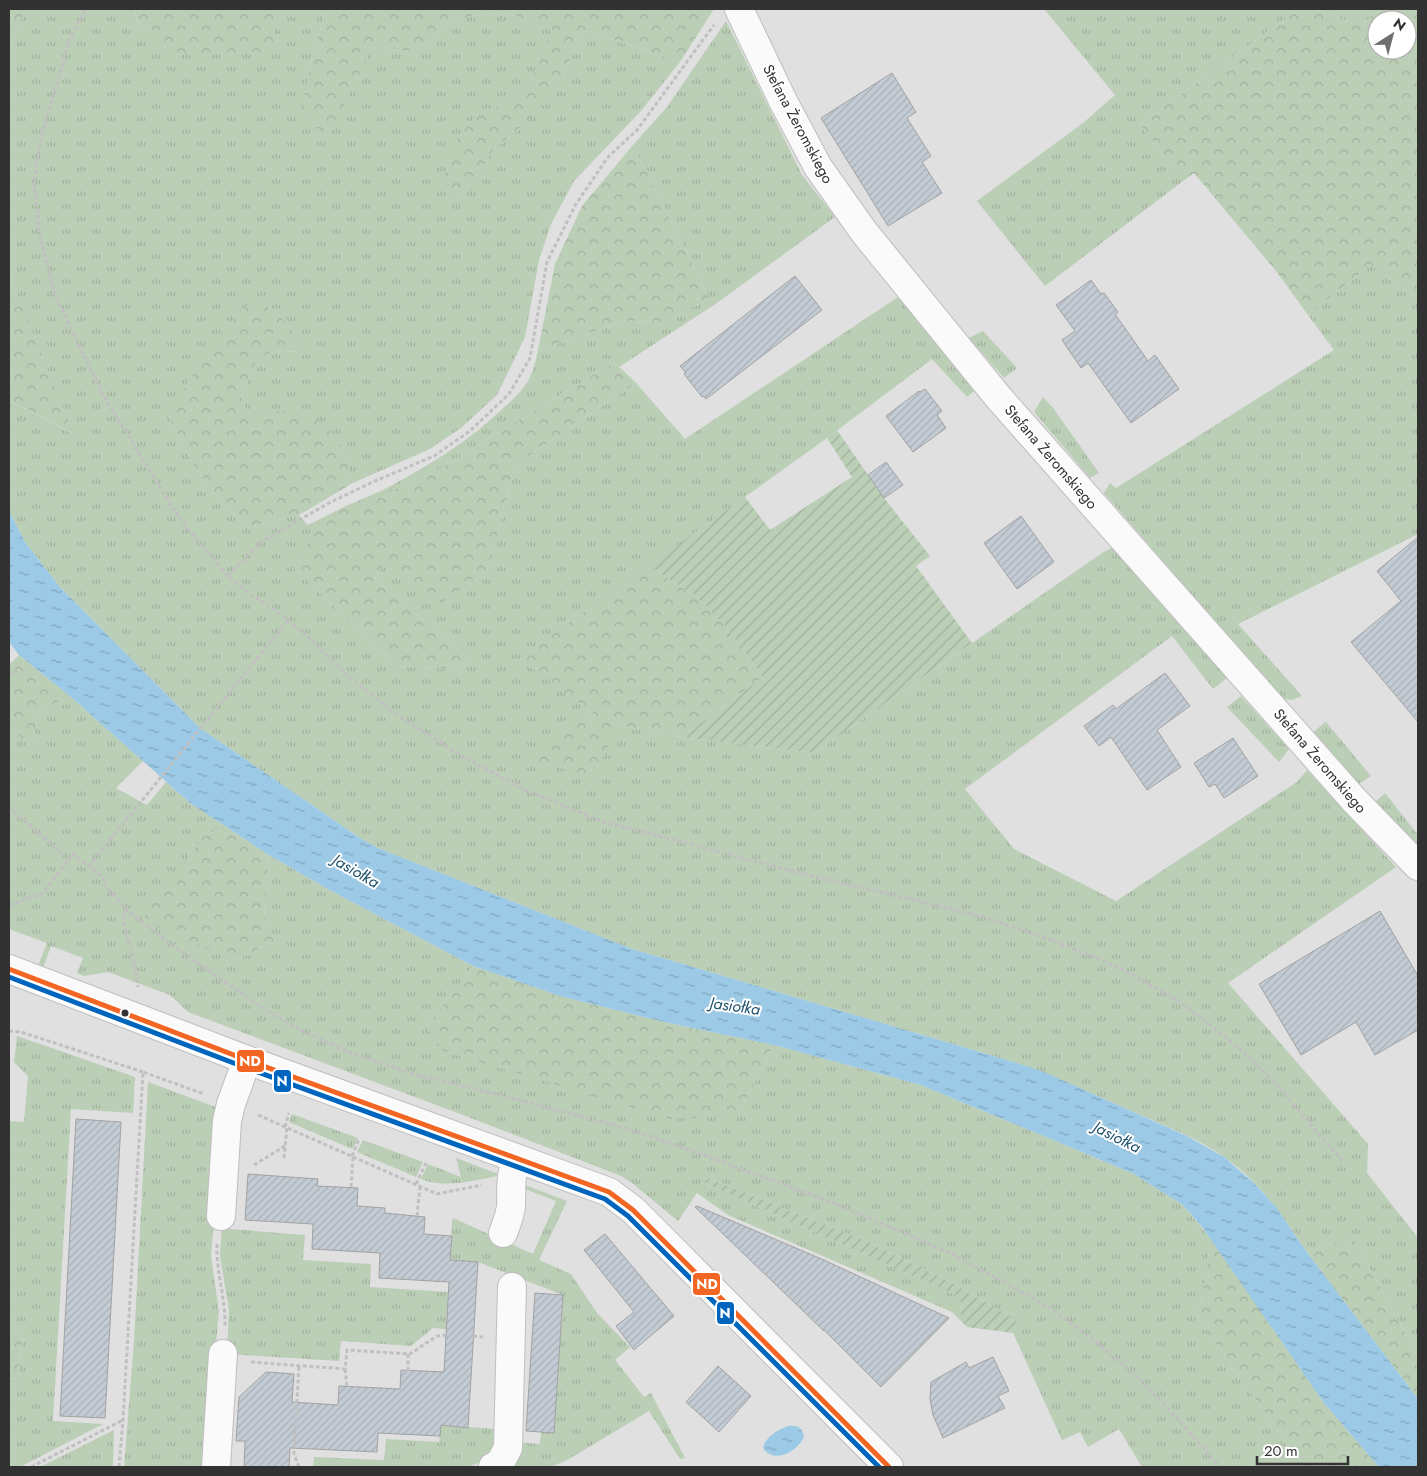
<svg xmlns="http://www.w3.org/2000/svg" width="1427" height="1476" font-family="Jost,sans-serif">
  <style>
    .grass { fill: url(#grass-tufts) }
    .forest { fill: url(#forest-crowns); fill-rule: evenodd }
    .garden { fill: url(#garden-furrows) }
    .water { fill: url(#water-ripples) }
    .building { fill: url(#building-hatch); stroke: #a2a2a2 }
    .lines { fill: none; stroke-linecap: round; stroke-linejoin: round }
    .minor-casing { stroke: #bebebe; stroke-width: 30 }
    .path { stroke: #c0c0c0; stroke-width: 3; stroke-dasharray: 4 2.5; stroke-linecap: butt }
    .minor { stroke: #fafafa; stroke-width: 28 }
    .bus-1-casing { stroke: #fff; stroke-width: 9 }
    .bus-2-casing { stroke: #fff; stroke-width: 9 }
    .bus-1 { stroke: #f26522; stroke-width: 5 }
    .bus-2 { stroke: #0065bd; stroke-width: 5 }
    .bus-dot { fill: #323233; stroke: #fff; stroke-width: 2 }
    .labels { text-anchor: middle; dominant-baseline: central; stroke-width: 4; stroke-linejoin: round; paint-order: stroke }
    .street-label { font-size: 15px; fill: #323233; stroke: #fff }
    .water-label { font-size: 16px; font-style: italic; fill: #20526e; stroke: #fff }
    .line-badge { stroke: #fff; stroke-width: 2 }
    .badge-label { font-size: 14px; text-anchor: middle; font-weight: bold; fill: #fff }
  </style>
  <defs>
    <pattern id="grass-tufts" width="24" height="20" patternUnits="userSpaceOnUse" patternTransform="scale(1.25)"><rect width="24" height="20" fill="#bbceb6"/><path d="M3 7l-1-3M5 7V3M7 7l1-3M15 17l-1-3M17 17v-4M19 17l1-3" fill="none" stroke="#a1b19d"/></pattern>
    <pattern id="forest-crowns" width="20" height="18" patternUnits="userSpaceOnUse" patternTransform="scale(1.25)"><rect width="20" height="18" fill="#bbceb6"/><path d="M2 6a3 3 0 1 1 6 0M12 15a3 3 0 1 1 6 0" fill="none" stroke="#a1b19d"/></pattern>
    <pattern id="garden-furrows" width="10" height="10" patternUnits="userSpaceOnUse" patternTransform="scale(1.25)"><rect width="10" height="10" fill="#bbceb6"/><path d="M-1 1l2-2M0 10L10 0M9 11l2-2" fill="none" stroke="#a1b19d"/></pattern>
    <pattern id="water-ripples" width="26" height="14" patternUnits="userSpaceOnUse" patternTransform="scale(1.25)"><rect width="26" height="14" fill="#9ccae6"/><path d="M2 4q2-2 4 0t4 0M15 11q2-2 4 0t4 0" fill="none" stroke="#80a5bb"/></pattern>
    <pattern id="building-hatch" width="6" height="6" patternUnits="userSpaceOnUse" patternTransform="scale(1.25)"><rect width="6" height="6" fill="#c3cbd4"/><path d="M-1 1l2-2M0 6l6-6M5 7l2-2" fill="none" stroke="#a8afb6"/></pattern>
  </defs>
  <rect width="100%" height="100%" fill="#e0e0e0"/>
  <g class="grass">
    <path d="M 25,9 L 136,9 L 135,18 L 149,32 L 277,13 L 278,9 L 326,9 L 307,79 L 373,47 L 407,52 L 429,40 L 451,19 L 504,12 L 552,31 L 532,78 L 512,106 L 482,109 L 452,199 L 465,190 L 481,170 L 494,149 L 520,128 L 564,73 L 584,30 L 680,62 L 641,111 L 574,181 L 551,224 L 539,260 L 525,337 L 497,395 L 461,428 L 430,449 L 353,483 L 339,440 L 280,410 L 250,417 L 241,396 L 254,365 L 272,350 L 299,352 L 290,325 L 168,415 L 196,470 L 244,528 L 299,515 L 314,532 L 295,569 L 396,666 L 456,669 L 468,658 L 374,578 L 383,564 L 472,581 L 489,569 L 514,466 L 636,383 L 685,439 L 898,297 L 974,391 L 967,397 L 932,359 L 827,438 L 520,659 L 596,715 L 579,720 L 617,725 L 682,737 L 814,753 L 1102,553 L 1113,547 L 1227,678 L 1213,689 L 1172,636 L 965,789 L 1014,849 L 1116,901 L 1297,782 L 1307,770 L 1396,867 L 1228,983 L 1368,1144 L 1367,1173 L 1418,1238 L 1418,1357 L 1354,1239 L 1306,1251 C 1283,1216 1259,1181 1224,1157 C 1198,1138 1165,1126 1136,1113 C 1097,1096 1058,1077 1017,1063 L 632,949 L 378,848 L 360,838 L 200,728 L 59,586 L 25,542 L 9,511 L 9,400 L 73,434 L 9,273 L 9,50 Z"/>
    <path d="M 1044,9 L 1299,9 L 1140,124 L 1183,181 L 1045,286 L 977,201 L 1083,123 L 1115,95 Z"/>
    <path d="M 1314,9 L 1380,9 L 1361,26 Z"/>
    <path d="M 726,21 L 802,175 L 835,217 L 714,305 L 619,367 L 614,362 L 409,487 L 383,490 C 426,467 462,446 498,413 C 509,403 522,392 529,379 C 534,370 536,360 538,350 L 625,321 L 664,322 L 710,299 L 633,145 L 667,107 Z"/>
    <path d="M 1371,265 L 1418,299 L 1418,534 L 1238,624 L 1302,696 L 1292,700 L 1282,699 L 1104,493 L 1110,483 L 1116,488 L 1334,350 L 1308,315 Z"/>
    <path d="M 983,331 L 1017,368 L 1004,378 L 969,338 Z"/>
    <path d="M 1043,397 L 1053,408 L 1099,473 L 1090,478 L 1034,412 Z"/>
    <path d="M 1241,696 L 1289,749 L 1279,762 L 1227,707 Z"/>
    <path d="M 71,697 L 143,761 L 116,788 L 147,805 L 166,782 L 190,803 L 225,826 L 203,837 L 234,961 L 275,941 L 264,914 L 269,855 L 326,888 L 473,966 L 426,1027 L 738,1116 L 774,1045 L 921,1085 L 1132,1173 L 1183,1205 L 1211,1239 L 1198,1319 L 1304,1467 L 1142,1467 L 1119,1429 L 1088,1447 L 1080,1432 L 1062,1440 L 1013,1333 L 1017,1320 L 950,1282 L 864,1240 L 708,1178 L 704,1183 L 958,1296 C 962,1304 963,1310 959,1319 L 952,1312 L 728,1215 L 697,1193 L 678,1221 L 632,1183 L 621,1176 L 463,1115 L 188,1012 L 170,995 L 108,972 L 84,976 L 77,973 L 83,958 L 51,946 L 43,968 L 38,966 L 47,943 L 9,929 L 9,727 L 33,746 L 37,714 L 45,707 Z"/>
    <path d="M 1326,722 L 1371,776 L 1359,784 L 1313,732 Z"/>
    <path d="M 1385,793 L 1418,835 L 1418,850 L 1375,802 Z"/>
    <path d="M 17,1036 L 135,1077 L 133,1113 L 71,1109 L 53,1421 L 103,1424 L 20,1467 L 9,1467 L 9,1378 L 18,1379 L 23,1336 L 9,1334 L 9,1121 L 24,1122 L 28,1076 L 14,1062 Z"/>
    <path d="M 148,1082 L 221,1109 L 222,1119 L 211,1256 L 219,1312 L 204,1467 L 124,1467 L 134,1341 Z"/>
    <path d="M 292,1114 L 358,1138 L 352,1149 L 289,1122 Z"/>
    <path d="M 363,1140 L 423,1162 L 416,1177 L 357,1152 Z"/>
    <path d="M 456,1158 L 501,1175 C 479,1180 442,1189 421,1179 L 428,1164 L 461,1177 Z"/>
    <path d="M 522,1184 L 567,1201 L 539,1260 L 571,1274 L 597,1313 L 630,1347 L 615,1360 L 644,1397 L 651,1393 L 685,1458 L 680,1459 L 649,1411 L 569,1459 L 551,1467 L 508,1467 L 517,1442 L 540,1444 L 541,1432 L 554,1433 L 563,1295 L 478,1262 L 450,1260 L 452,1221 L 453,1218 L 533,1254 L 556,1201 L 520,1187 Z"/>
    <path d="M 230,1222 L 230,1229 L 305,1235 L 303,1260 L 371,1264 L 370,1287 L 448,1292 L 446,1329 L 433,1328 L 411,1346 L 341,1341 L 339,1361 L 227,1354 L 229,1310 L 220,1256 L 222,1223 Z"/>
    <path d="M 441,1425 L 496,1429 L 500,1434 L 492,1458 L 467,1467 L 313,1467 L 314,1457 L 384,1460 L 386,1439 L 439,1442 Z"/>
    <path d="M 114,1430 L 113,1467 L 40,1467 Z"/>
  </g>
  <g class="forest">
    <path d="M 9,9 L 25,9 L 9,50 Z"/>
    <path d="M 136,9 L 278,9 L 271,52 L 180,54 L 149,32 L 135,18 Z"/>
    <path d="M 326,9 L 714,9 L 680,62 L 584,30 L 564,73 L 541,106 L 520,128 L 494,149 L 481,170 L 465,190 L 452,199 L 442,182 L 458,137 L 482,109 L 512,105 L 532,78 L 551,31 L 504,12 L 451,19 L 429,40 L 407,52 L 373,47 L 325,143 L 303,106 L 307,79 Z"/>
    <path d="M 1299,9 L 1314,9 L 1361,26 L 1380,9 L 1418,9 L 1418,299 L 1371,265 L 1308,315 L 1276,271 L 1194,173 L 1183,181 L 1140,124 ZM 1377,20 L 1407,20 L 1407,50 L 1377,50 Z"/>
    <path d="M 633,145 L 710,299 L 664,322 L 625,321 L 538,350 L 555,264 L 582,206 Z"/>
    <path d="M 9,273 L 74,434 L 9,400 Z"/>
    <path d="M 258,300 L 290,325 L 300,352 L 272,350 L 254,365 L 241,396 L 250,416 L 280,410 L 320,421 L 339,440 L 353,483 L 299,515 L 244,528 L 196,470 L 168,415 L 210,347 L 242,308 Z"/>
    <path d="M 614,362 L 636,383 L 514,466 L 489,569 L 441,603 L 383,564 L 374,578 L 468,658 L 456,669 L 396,666 L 295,569 L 313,532 L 308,525 L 346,506 L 383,490 L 409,487 Z"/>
    <path d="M 648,566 L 696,596 L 726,627 L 763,677 L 682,737 L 617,725 L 594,779 L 538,761 L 560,731 L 579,720 L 596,715 L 519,659 Z"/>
    <path d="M 19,655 L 71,697 L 45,707 L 37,714 L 33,747 L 9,727 L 9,665 Z"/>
    <path d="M 225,826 L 269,855 L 264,914 L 275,941 L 234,961 L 142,920 L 203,837 Z"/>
    <path d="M 473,966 L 560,996 L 664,1022 L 774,1045 L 738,1116 L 670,1119 L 443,1051 L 426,1027 Z"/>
    <path d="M 1211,1239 L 1324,1403 L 1379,1467 L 1304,1467 L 1198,1319 Z"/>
    <path d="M 1354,1239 L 1418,1357 L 1418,1399 L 1306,1251 Z"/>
    <path d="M 9,1334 L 23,1336 L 18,1379 L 9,1378 Z"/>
  </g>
  <g class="garden">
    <path d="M 837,430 L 884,498 L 930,556 L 916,566 L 972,643 L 814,753 L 682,737 L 763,677 L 726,627 L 696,596 L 648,566 L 745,497 L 770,530 L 852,477 L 827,438 Z"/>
    <path d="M 708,1178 L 864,1240 L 950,1282 L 1017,1320 L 1013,1333 L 967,1327 L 959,1319 C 963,1310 962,1304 958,1296 L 704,1183 Z"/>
  </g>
  <g class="water">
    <path d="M 9,511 L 25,542 L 59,586 L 200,728 L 360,838 L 378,848 L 632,949 L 1017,1063 L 1044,1072 L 1187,1136 L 1224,1157 L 1254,1183 L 1276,1207 L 1306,1251 L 1418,1399 L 1418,1467 L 1379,1467 L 1324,1403 L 1202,1227 L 1183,1205 L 1132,1173 L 921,1085 L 774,1045 L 664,1022 L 560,996 L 473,966 L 326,888 L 269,855 L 190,803 L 71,697 L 19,655 L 9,642 Z"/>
    <path d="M 788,1426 C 797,1425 802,1427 804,1436 C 799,1451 774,1465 763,1448 C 765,1437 778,1430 788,1426 Z"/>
  </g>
  <g class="building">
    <path d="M 892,73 L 916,112 L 907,118 L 931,156 L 922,162 L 942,193 L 888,226 L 821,118 Z"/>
    <path d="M 795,276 L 822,310 L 706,399 L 704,396 L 702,397 L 684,374 L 686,373 L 680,366 Z"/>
    <path d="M 1091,280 L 1101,294 L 1104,293 L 1118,312 L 1115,314 L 1148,361 L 1155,355 L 1179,389 L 1131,423 L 1088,363 L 1081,368 L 1062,340 L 1075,331 L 1056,305 Z"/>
    <path d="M 925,389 L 942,411 L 937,415 L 946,428 L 913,452 L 886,416 L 919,391 L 920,392 Z"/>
    <path d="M 886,462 L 903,485 L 884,498 L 868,475 Z"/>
    <path d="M 1021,516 L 1054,562 L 1017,589 L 984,543 Z"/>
    <path d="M 1418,537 L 1418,722 L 1351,642 L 1401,601 L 1377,571 Z"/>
    <path d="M 1165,673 L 1190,706 L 1157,730 L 1181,767 L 1147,790 L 1111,737 L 1099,746 L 1084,726 L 1113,705 L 1116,709 Z"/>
    <path d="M 1233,738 L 1258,776 L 1224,798 L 1215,784 L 1209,787 L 1194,763 Z"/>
    <path d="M 1380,911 L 1418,976 L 1418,1030 L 1375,1055 L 1356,1022 L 1301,1055 L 1259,984 Z"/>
    <path d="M 76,1119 L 121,1122 L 105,1418 L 60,1416 Z"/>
    <path d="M 248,1174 L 318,1179 L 317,1186 L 358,1188 L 357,1206 L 385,1208 L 385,1213 L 425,1217 L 424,1234 L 452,1236 L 450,1260 L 478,1262 L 468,1428 L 441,1425 L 440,1436 L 378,1433 L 377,1452 L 290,1448 L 289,1467 L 244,1467 L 245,1441 L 236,1441 L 239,1397 L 266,1372 L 294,1374 L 292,1402 L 338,1405 L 339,1386 L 400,1389 L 401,1370 L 444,1372 L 449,1282 L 379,1278 L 380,1253 L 312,1249 L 313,1224 L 245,1220 Z"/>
    <path d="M 697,1206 L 824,1260 L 949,1318 L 881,1387 L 824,1330 L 824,1331 L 695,1207 Z"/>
    <path d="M 605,1234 L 674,1316 L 634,1350 L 616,1326 L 634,1312 L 584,1250 Z"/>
    <path d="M 535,1293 L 563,1295 L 554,1433 L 526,1431 Z"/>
    <path d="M 993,1357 L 1009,1391 L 998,1396 L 1005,1408 L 943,1438 L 933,1415 L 930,1399 L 931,1382 L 966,1362 L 969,1368 Z"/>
    <path d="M 718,1366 L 751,1396 L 719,1432 L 686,1402 Z"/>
  </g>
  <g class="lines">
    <g class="minor-casing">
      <g id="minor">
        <path d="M 739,9 L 783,101 L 818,167 L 864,232 L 998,397 L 1354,800 L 1418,866"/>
        <path d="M 9,969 L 247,1060 L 609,1192 L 633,1210 L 643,1220 L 889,1467"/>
        <path d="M 221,1216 L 227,1121 L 231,1104 L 247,1060"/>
        <path d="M 503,1233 C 506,1225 510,1216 511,1206 C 512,1187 509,1179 517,1159"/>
        <path d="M 216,1467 L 223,1354"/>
        <path d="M 493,1467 L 500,1463 L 508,1448 L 512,1287"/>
      </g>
    </g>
    <g class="path">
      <path d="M 85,9 L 70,38 L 41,138 L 34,182 L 40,236 L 56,297 L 103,395 L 173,508 L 187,528 L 228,576 L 248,593 L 273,608 L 306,635 L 349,677 L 397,715 L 462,756 L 525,790 L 601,821 L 805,874 L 980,916 L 1051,940 L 1120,968 L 1180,1002 L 1213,1027 L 1243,1052 L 1277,1085 L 1344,1163"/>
      <path d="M 228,576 L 261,542 L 329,503 L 375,481 L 434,456 L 470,431 L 509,394 L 530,358 L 547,262 L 576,204 L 608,157 L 637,130 L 714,25"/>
      <path d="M 9,674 L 18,670"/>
      <path d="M 9,807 L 69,860"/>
      <path d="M 89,866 L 288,620"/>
      <path d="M 9,905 L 42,894 L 73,854 L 103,877 L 105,886 L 130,913 L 179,950 L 269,1012 L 303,1031 L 344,1050 L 403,1071 L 516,1099 L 642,1133 L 687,1149 L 831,1202 L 948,1252 L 998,1279 L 1055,1311 L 1096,1342 L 1143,1382 L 1191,1434 L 1220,1467"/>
      <path d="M 126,909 C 120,925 129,940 133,955 C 135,966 136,977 138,987"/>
      <path d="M 9,1031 L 21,1032 L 143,1072"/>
      <path d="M 258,1115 L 437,1194 L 482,1185"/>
      <path d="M 285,1127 L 289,1113"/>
      <path d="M 352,1156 L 359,1139"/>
      <path d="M 284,1158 L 287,1127"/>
      <path d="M 254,1165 L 285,1146"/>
      <path d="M 416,1184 L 426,1163"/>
      <path d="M 351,1187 L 353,1157"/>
      <path d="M 417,1216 L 420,1186"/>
      <path d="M 217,1244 C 216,1272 226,1299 225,1327"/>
      <path d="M 473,1336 L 483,1337"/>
      <path d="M 251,1362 L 345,1369 L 347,1350 L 410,1354 L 437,1336 L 446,1335"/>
      <path d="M 345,1369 L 347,1387"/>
      <path d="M 408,1371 L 408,1354"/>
      <path d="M 31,1467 L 123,1420"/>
      <path d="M 119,1467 L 123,1420 L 143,1072 L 204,1094"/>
      <path d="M 299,1467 L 294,1454 L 299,1365"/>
    </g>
    <use href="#minor" class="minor"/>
    <g class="bus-1-casing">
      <path id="bus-1" d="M 9,969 L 247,1060 L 609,1192 L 633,1210 L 889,1467"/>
    </g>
    <g class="bus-2-casing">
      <path id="bus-2" d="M 9,977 L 244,1067 L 605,1199 L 628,1216 L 879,1467"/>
    </g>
    <use href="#bus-1" class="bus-1"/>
    <use href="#bus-2" class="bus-2"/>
  </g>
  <circle class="bus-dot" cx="125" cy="1013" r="4.5"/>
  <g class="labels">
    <g class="street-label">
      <text transform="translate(798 124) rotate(62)">Stefana Żeromskiego</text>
      <text transform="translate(1051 457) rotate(49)">Stefana Żeromskiego</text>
      <text transform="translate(1320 761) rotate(49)">Stefana Żeromskiego</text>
    </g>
    <g class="water-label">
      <text transform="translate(356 871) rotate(30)">Jasiołka</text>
      <text transform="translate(735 1006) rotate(8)">Jasiołka</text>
      <text transform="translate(1117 1137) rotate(27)">Jasiołka</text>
    </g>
  </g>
  <g class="line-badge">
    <rect x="236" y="1049" width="29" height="24" rx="5" fill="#f26522"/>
    <rect x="273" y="1069" width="19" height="24" rx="5" fill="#0065bd"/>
    <rect x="692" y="1272" width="29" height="24" rx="5" fill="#f26522"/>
    <rect x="716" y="1301" width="19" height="24" rx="5" fill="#0065bd"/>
  </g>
  <g class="badge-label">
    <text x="250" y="1066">ND</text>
    <text x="282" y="1086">N</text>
    <text x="707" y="1289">ND</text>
    <text x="725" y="1318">N</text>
  </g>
  <rect width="1427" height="1476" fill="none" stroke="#323233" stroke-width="20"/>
  <g transform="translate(1392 35) rotate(36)"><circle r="24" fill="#ffffff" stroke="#adadad"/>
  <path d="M0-4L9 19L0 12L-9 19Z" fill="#6f6f70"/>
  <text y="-8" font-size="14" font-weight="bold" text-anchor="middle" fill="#323233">N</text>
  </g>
  <path d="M1257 1456v8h91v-8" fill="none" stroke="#323233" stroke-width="2.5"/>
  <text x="1264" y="1456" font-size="15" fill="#323233" stroke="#ffffff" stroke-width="4" paint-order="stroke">20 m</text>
</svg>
